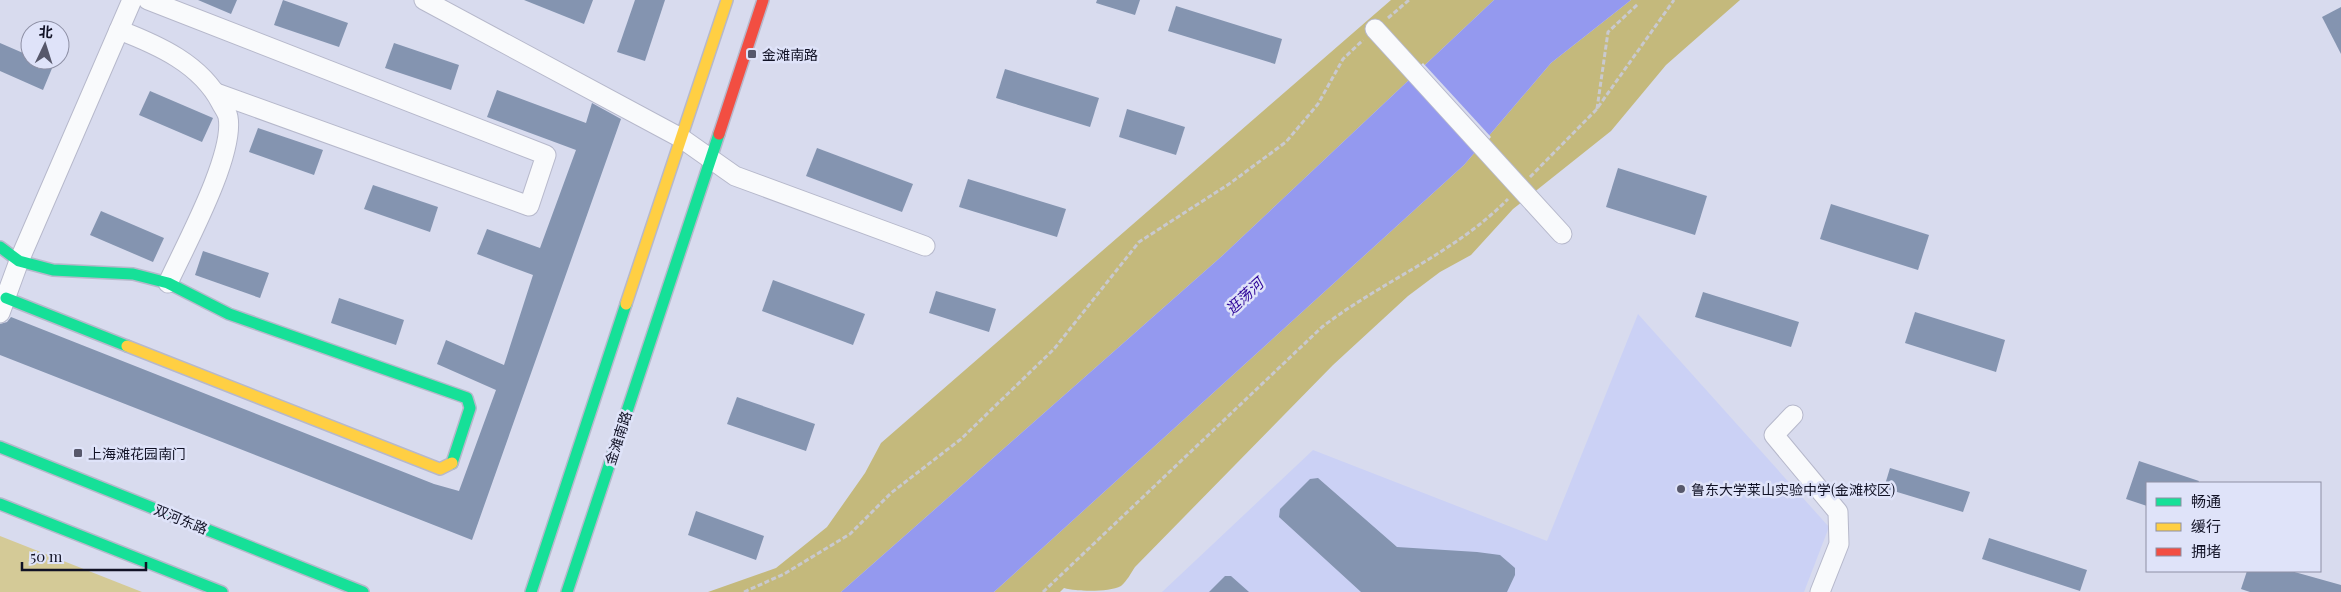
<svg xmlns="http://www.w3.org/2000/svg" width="2341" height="592" font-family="'Playfair Display','Noto Sans SC',serif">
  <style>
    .built { fill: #cbd1f5 }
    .green { fill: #d4ca97 }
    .forest { fill: #c4b97c }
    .water { fill: #9499ef }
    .pier { fill: #d8dbee }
    .building { fill: #8494b0 }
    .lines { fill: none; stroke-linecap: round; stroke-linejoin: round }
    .street-casing { stroke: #b6b8cb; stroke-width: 21 }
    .fast-casing { stroke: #b6b8cb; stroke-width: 14 }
    .slow-casing { stroke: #b6b8cb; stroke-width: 14 }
    .jam-casing { stroke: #b6b8cb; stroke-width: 14 }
    .path { stroke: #c9c9cf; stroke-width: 3; stroke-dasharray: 5 2.5; stroke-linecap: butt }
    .street { stroke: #f9fafc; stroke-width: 19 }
    .fast { stroke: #16e098; stroke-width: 11 }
    .slow { stroke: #ffcf43; stroke-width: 11 }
    .jam { stroke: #f24e42; stroke-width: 11 }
    .poi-dot { fill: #57586b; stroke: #dfe3f9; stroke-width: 2 }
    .labels { text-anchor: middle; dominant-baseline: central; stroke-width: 5; stroke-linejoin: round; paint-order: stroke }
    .poi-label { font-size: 14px; fill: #111225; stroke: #dfe3f9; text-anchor: start }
    .street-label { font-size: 14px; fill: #111225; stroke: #dfe3f9 }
    .water-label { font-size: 15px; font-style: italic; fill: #2c0398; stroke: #dfe3f9 }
  </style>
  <rect width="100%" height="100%" fill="#d8dbee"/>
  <path class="built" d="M 1638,314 L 1829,527 L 1804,592 L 1162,592 L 1313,450 L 1547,541 Z"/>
  <path class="green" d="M 0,536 L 142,592 L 0,592 Z"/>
  <g class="forest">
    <path d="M 1391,0 L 1494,0 L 1222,256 L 841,592 L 708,592 L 776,568 L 827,527 L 865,473 L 881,443 Z"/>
    <path d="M 1631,0 L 1740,0 L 1666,65 L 1611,131 L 1513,209 L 1471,255 L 1440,272 L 1408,296 L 1333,365 L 1135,567 C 1131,573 1127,581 1121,586 C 1109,592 1079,592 1064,588 L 1060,592 L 994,592 L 1464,165 L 1551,63 Z"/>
  </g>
  <path class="water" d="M 1494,0 L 1631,0 L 1551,63 L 1464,165 L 994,592 L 841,592 L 1222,256 Z"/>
  <path class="pier" d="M 1423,63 L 1491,137 L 1477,153 L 1408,77 Z"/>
  <g class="building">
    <path d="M 198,0 L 237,0 L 231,14 Z"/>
    <path d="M 283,0 L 348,23 L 339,47 L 274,25 Z"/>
    <path d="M 524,0 L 593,0 L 584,24 Z"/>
    <path d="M 635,0 L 665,0 L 645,61 L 617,52 Z"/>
    <path d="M 1097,0 L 1140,0 L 1135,15 L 1096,3 Z"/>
    <path d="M 1176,6 L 1282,39 L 1275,64 L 1168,31 Z"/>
    <path d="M 2341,7 L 2341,54 L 2322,17 Z"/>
    <path d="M 0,43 L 30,56 L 30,60 L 40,60 L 53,66 L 43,90 L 0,71 Z"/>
    <path d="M 394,43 L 459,65 L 451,90 L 385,68 Z"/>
    <path d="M 1005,69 L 1099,98 L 1090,127 L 996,98 Z"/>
    <path d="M 497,90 L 586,123 L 592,103 L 621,119 L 472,540 L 0,355 L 0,324 L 7,322 L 11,317 L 434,484 L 459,491 L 496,390 L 437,364 L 446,340 L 504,365 L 533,275 L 477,254 L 487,229 L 540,248 L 576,150 L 487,117 Z"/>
    <path d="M 150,91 L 213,118 L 202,142 L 139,115 Z"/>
    <path d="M 1127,109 L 1185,127 L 1176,155 L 1119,137 Z"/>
    <path d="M 258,128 L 323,150 L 314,175 L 249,152 Z"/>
    <path d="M 817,148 L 913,184 L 902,212 L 806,176 Z"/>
    <path d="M 1618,168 L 1707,196 L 1695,235 L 1606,207 Z"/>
    <path d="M 968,179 L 1066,209 L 1057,237 L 959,207 Z"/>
    <path d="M 373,185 L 438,207 L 430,232 L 364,209 Z"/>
    <path d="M 1831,204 L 1929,235 L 1918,270 L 1820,239 Z"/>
    <path d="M 101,211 L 164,238 L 153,262 L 90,235 Z"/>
    <path d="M 203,251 L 269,273 L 260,298 L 195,275 Z"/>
    <path d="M 773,280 L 865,314 L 853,345 L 762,311 Z"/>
    <path d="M 936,291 L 996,309 L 989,332 L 929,313 Z"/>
    <path d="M 1703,292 L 1799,322 L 1791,347 L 1695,317 Z"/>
    <path d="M 339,298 L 404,320 L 396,345 L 331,323 Z"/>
    <path d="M 1915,312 L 2005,340 L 1996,372 L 1905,343 Z"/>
    <path d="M 737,397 L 815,424 L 806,451 L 727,424 Z"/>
    <path d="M 2139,461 L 2199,481 L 2198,483 L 2147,483 L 2147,506 L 2126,499 Z"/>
    <path d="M 1890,468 L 1970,492 L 1963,512 L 1884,488 Z"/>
    <path d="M 1318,478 L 1397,547 L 1477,552 L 1500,555 L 1515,568 L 1515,575 L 1507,592 L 1361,592 L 1279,517 L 1280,509 L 1310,479 Z"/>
    <path d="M 696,511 L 764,536 L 756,560 L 688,535 Z"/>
    <path d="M 1989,538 L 2087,570 L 2080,591 L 1982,559 Z"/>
    <path d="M 2247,571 L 2291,571 L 2341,585 L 2341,592 L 2250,592 L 2241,589 Z"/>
    <path d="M 1225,576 L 1231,576 L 1249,592 L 1209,592 Z"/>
  </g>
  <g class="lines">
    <g class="street-casing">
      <g id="street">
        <path d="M 148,0 L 546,155 L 529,206 L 216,93"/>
        <path d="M 424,0 L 681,138 L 735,176 L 925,246"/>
        <path d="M 1375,29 L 1562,234"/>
        <path d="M 119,30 C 158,45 201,64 221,103 C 223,107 227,112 228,117 C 235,155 185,246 168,283"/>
        <path d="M 0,313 L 19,261 L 132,0"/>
        <path d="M 1793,415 L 1774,435 L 1838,512 L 1839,544 L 1820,592"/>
      </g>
    </g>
    <g class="fast-casing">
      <g id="fast">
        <path d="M 0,247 L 19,261 L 53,270 L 133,274 L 168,283 L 229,314 L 467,398 L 470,408 L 452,463"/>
        <path d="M 6,298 L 127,346"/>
        <path d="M 0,447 L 363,592"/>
        <path d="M 0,504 L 222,592"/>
        <path d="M 531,592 L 626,304"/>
        <path d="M 567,592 L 719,134"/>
      </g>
    </g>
    <g class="slow-casing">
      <g id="slow">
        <path d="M 626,304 L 727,0"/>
        <path d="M 127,346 L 440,469 L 452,463"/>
      </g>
    </g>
    <g class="jam-casing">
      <path id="jam" d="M 719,134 L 763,0"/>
    </g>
    <g class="path">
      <path d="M 1388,18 L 1409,0"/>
      <path d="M 1597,109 L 1608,32 L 1638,4"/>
      <path d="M 1530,177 L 1596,110 L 1674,0"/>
      <path d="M 744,592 L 784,574 L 850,534 L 891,493 L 961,439 L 1054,349 L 1139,242 L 1229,184 L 1286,142 L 1318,104 L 1343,59 L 1363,40"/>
      <path d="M 1043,592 L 1322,327 C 1382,281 1455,253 1508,199"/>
    </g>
    <use href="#street" class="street"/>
    <use href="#fast" class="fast"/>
    <use href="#slow" class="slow"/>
    <use href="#jam" class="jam"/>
  </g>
  <g class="poi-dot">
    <rect x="747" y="49" width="10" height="10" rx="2.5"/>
    <rect x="73" y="448" width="10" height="10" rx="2.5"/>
    <circle cx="1681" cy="489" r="5"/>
  </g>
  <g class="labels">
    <g class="poi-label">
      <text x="762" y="54">金滩南路</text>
      <text x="88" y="453">上海滩花园南门</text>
      <text x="1691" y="489">鲁东大学莱山实验中学(金滩校区)</text>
    </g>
    <g class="street-label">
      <text transform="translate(618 438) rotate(-72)">金滩南路</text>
      <text transform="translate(181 519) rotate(22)">双河东路</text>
    </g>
    <g class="water-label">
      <text transform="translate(1244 296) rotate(-43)">逛荡河</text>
    </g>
  </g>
  <rect x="2146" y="482" width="175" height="90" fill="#dfe3f9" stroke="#8d8fa4"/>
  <rect x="2156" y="498" width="25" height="8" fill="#16e098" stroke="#8d8fa4"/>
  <text x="2191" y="507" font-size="15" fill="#111225">畅通</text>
  <rect x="2156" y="523" width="25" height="8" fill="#ffcf43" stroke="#8d8fa4"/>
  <text x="2191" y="532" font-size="15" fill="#111225">缓行</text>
  <rect x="2156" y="548" width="25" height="8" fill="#f24e42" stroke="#8d8fa4"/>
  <text x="2191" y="557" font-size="15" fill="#111225">拥堵</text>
  <g transform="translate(45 45) rotate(4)"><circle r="24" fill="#dfe3f9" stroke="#8d8fa4"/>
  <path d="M0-4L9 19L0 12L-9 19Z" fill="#57586b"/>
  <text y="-8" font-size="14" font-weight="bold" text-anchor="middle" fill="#111225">北</text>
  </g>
  <path d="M22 562v8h124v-8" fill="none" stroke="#111225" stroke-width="2.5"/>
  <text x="30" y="562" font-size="15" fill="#111225" stroke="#dfe3f9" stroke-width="4" paint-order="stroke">50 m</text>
</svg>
